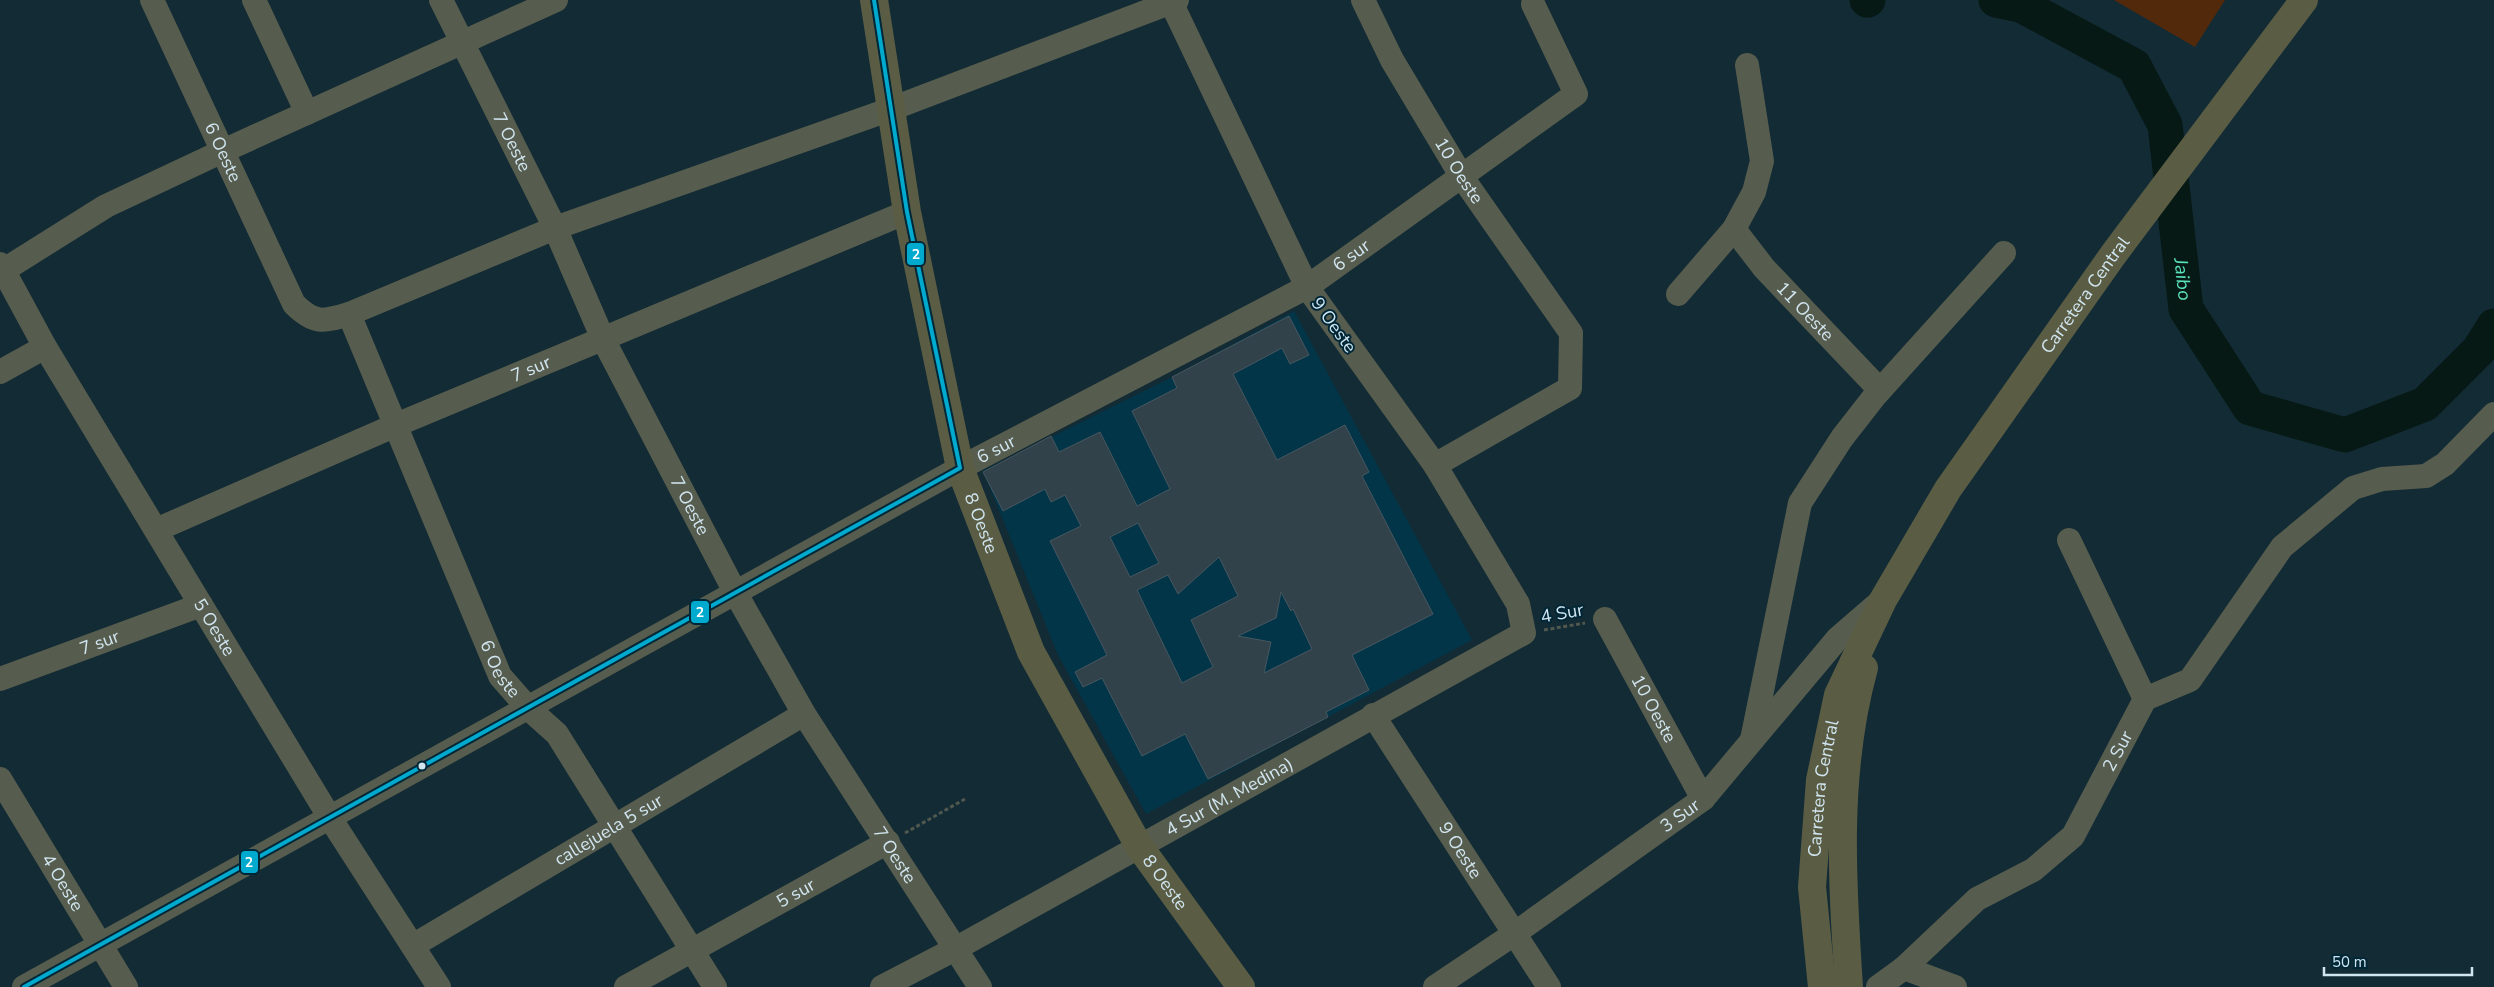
<svg xmlns="http://www.w3.org/2000/svg" width="2494" height="987" font-family="'Nunito Sans',sans-serif">
  <style>
    .built { fill: #033548 }
    .green { fill: #53290c }
    .lines { fill: none; stroke-linecap: round; stroke-linejoin: round }
    .river { stroke: #061914; stroke-width: 35 }
    .building { fill: #32424b; stroke: #475760; fill-rule: evenodd }
    .path { stroke: #50584f; stroke-width: 3; stroke-dasharray: 4 2.5; stroke-linecap: butt }
    .minor { stroke: #575d4e; stroke-width: 24 }
    .major { stroke: #5a5d44; stroke-width: 28 }
    .bus-1-casing { stroke: #002737; stroke-width: 8 }
    .bus-1 { stroke: #00a9ce; stroke-width: 4 }
    .bus-dot { fill: #d0e5f0; stroke: #002737; stroke-width: 2 }
    .labels { text-anchor: middle; dominant-baseline: central; stroke-width: 4; stroke-linejoin: round; paint-order: stroke }
    .street-label { font-size: 18px; fill: #d0e5f0; stroke: #002737 }
    .water-label { font-size: 19px; font-style: italic; fill: #5ae1b7; stroke: #002737 }
    .line-badge { stroke: #002737; stroke-width: 2 }
    .badge-label { font-size: 14px; text-anchor: middle; font-weight: bold; fill: #fff }
  </style>
  <rect width="100%" height="100%" fill="#132b34"/>
  <path class="built" d="M 1294,311 L 1472,640 L 1146,814 L 1058,655 L 983,471 L 1172,377 Z"/>
  <path class="green" d="M 2114,0 L 2225,0 L 2195,47 Z"/>
  <g class="lines">
    <g class="river">
      <path d="M 1867,0 L 1868,0"/>
      <path id="s1" d="M 1996,0 L 2021,5 L 2134,66 L 2165,125 L 2186,309 L 2250,408 L 2345,435 L 2425,404 L 2479,350 L 2494,326"/>
    </g>
  </g>
  <path class="building" d="M 1289,316 L 1309,355 L 1290,364 L 1282,348 L 1233,374 L 1277,460 L 1345,425 L 1369,472 L 1362,476 L 1433,614 L 1352,655 L 1369,690 L 1326,712 L 1328,717 L 1208,779 L 1185,734 L 1142,756 L 1102,678 L 1083,687 L 1075,672 L 1107,655 L 1050,541 L 1081,526 L 1065,495 L 1051,502 L 1045,489 L 1003,511 L 983,472 L 1051,436 L 1059,452 L 1100,432 L 1137,506 L 1170,489 L 1132,411 L 1177,388 L 1172,377 ZM 1138,523 L 1159,563 L 1130,577 L 1110,537 ZM 1219,557 L 1238,596 L 1191,620 L 1213,667 L 1182,683 L 1137,590 L 1168,575 L 1178,594 ZM 1281,592 L 1291,611 L 1293,609 L 1312,649 L 1264,673 L 1271,642 L 1238,636 L 1276,618 Z"/>
  <g class="lines">
    <g class="path">
      <path d="M 1544,630 L 1585,623"/>
      <path d="M 905,833 L 965,799"/>
    </g>
    <g class="minor">
      <path id="s2" d="M 152,0 L 294,304 C 314,324 323,322 349,314 L 555,228 L 891,109 L 1177,0"/>
      <path d="M 254,0 L 307,113"/>
      <path id="s3" d="M 441,0 L 555,228 L 603,339 L 735,592 L 804,714 L 980,987"/>
      <path id="s4" d="M 1363,0 L 1392,60 L 1462,177 L 1571,333 L 1570,388 L 1435,465"/>
      <path id="s5" d="M 1734,229 L 1764,268 L 1880,390"/>
      <path id="s6" d="M 0,264 L 45,347 L 201,605 L 330,818 L 439,987"/>
      <path d="M 4,270 L 106,206 L 223,151 L 556,0"/>
      <path d="M 1678,294 L 1734,229 L 1754,192 L 1762,161 L 1747,65"/>
      <path id="s7" d="M 349,314 L 500,676 L 528,708 L 557,734 L 715,987"/>
      <path d="M 0,372 L 45,347"/>
      <path id="s8" d="M 156,530 L 396,425 L 907,212"/>
      <path d="M 2069,540 L 2145,699"/>
      <path id="s9" d="M 1605,619 L 1703,799"/>
      <path id="s10" d="M 0,679 L 201,605"/>
      <path id="s11" d="M 1373,715 L 1549,987"/>
      <path d="M 1752,740 L 1800,503 L 1842,438 L 1874,397 L 2004,253"/>
      <path id="s12" d="M 0,779 L 126,987"/>
      <path id="s13" d="M 414,945 L 804,714"/>
      <path d="M 1904,968 L 1955,987"/>
      <path id="s14" d="M 24,987 L 960,468 L 1307,287 L 1576,94 L 1533,4"/>
      <path id="s15" d="M 626,987 L 888,842"/>
      <path id="s16" d="M 882,987 L 955,949 L 1524,633 L 1518,604 L 1435,465 L 1307,287 L 1170,0"/>
      <path id="s17" d="M 1435,987 L 1514,934 L 1703,799 L 1838,638 L 1882,600"/>
      <path id="s18" d="M 1878,987 L 1904,968 L 1977,899 L 2033,870 L 2073,836 L 2145,699 L 2190,680 L 2282,547 L 2353,488 L 2382,479 L 2426,476 L 2445,464 L 2494,414"/>
    </g>
    <g class="major">
      <path id="s19" d="M 874,0 L 907,212 L 960,468 L 1031,652 L 1139,846 L 1241,987"/>
      <path id="s20" d="M 1822,987 L 1812,887 L 1820,780 L 1838,695 L 1883,600 L 1948,489 L 2113,255 L 2304,0"/>
      <path d="M 1849,987 C 1842,882 1835,772 1864,668"/>
    </g>
    <g class="bus-1-casing">
      <path id="bus-1" d="M 24,987 L 960,468 L 907,212 L 874,0"/>
    </g>
    <use href="#bus-1" class="bus-1"/>
  </g>
  <circle class="bus-dot" cx="422" cy="766" r="4.5"/>
  <g class="labels">
    <g class="street-label">
      <text stroke="none"><textPath href="#s3" startOffset="159">7 Oeste</textPath></text>
      <text stroke="none"><textPath href="#s2" startOffset="168">6 Oeste</textPath></text>
      <text stroke="none"><textPath href="#s4" startOffset="196">10 Oeste</textPath></text>
      <text stroke="none"><textPath href="#s14" startOffset="1516">6 sur</textPath></text>
      <text stroke="none"><textPath href="#s20" startOffset="766">Carretera Central</textPath></text>
      <text stroke="none"><textPath href="#s5" startOffset="109">11 Oeste</textPath></text>
      <text transform="translate(1334 325) rotate(54)">9 Oeste</text>
      <text stroke="none"><textPath href="#s8" startOffset="408">7 sur</textPath></text>
      <text stroke="none"><textPath href="#s14" startOffset="1111">6 sur</textPath></text>
      <text stroke="none"><textPath href="#s3" startOffset="564">7 Oeste</textPath></text>
      <text stroke="none"><textPath href="#s19" startOffset="535">8 Oeste</textPath></text>
      <text transform="translate(1562 613) rotate(-10)">4 Sur</text>
      <text stroke="none"><textPath href="#s6" startOffset="422">5 Oeste</textPath></text>
      <text stroke="none"><textPath href="#s10" startOffset="106">7 sur</textPath></text>
      <text stroke="none"><textPath href="#s7" startOffset="386">6 Oeste</textPath></text>
      <text stroke="none"><textPath href="#s9" startOffset="102">10 Oeste</textPath></text>
      <text stroke="none"><textPath href="#s18" startOffset="344">2 Sur</textPath></text>
      <text stroke="none"><textPath href="#s20" startOffset="200">Carretera Central</textPath></text>
      <text stroke="none"><textPath href="#s16" startOffset="396">4 Sur (M. Medina)</textPath></text>
      <text stroke="none"><textPath href="#s17" startOffset="299">3 Sur</textPath></text>
      <text stroke="none"><textPath href="#s13" startOffset="226">callejuela 5 sur</textPath></text>
      <text stroke="none"><textPath href="#s11" startOffset="161">9 Oeste</textPath></text>
      <text stroke="none"><textPath href="#s3" startOffset="969">7 Oeste</textPath></text>
      <text stroke="none"><textPath href="#s19" startOffset="940">8 Oeste</textPath></text>
      <text stroke="none"><textPath href="#s12" startOffset="121">4 Oeste</textPath></text>
      <text stroke="none"><textPath href="#s15" startOffset="194">5 sur</textPath></text>
    </g>
    <g class="water-label">
      <text stroke="none"><textPath href="#s1" startOffset="376">Jaibo</textPath></text>
    </g>
  </g>
  <g class="line-badge">
    <rect x="906" y="242" width="19" height="24" rx="5" fill="#00a9ce"/>
    <rect x="690" y="600" width="20" height="24" rx="5" fill="#00a9ce"/>
    <rect x="240" y="850" width="19" height="24" rx="5" fill="#00a9ce"/>
  </g>
  <g class="badge-label">
    <text x="916" y="259">2</text>
    <text x="700" y="617">2</text>
    <text x="249" y="867">2</text>
  </g>
  <path d="M2324 967v8h148v-8" fill="none" stroke="#d0e5f0" stroke-width="2.5"/>
  <text x="2332" y="967" font-size="15" fill="#d0e5f0" stroke="#002737" stroke-width="4" paint-order="stroke">50 m</text>
</svg>
